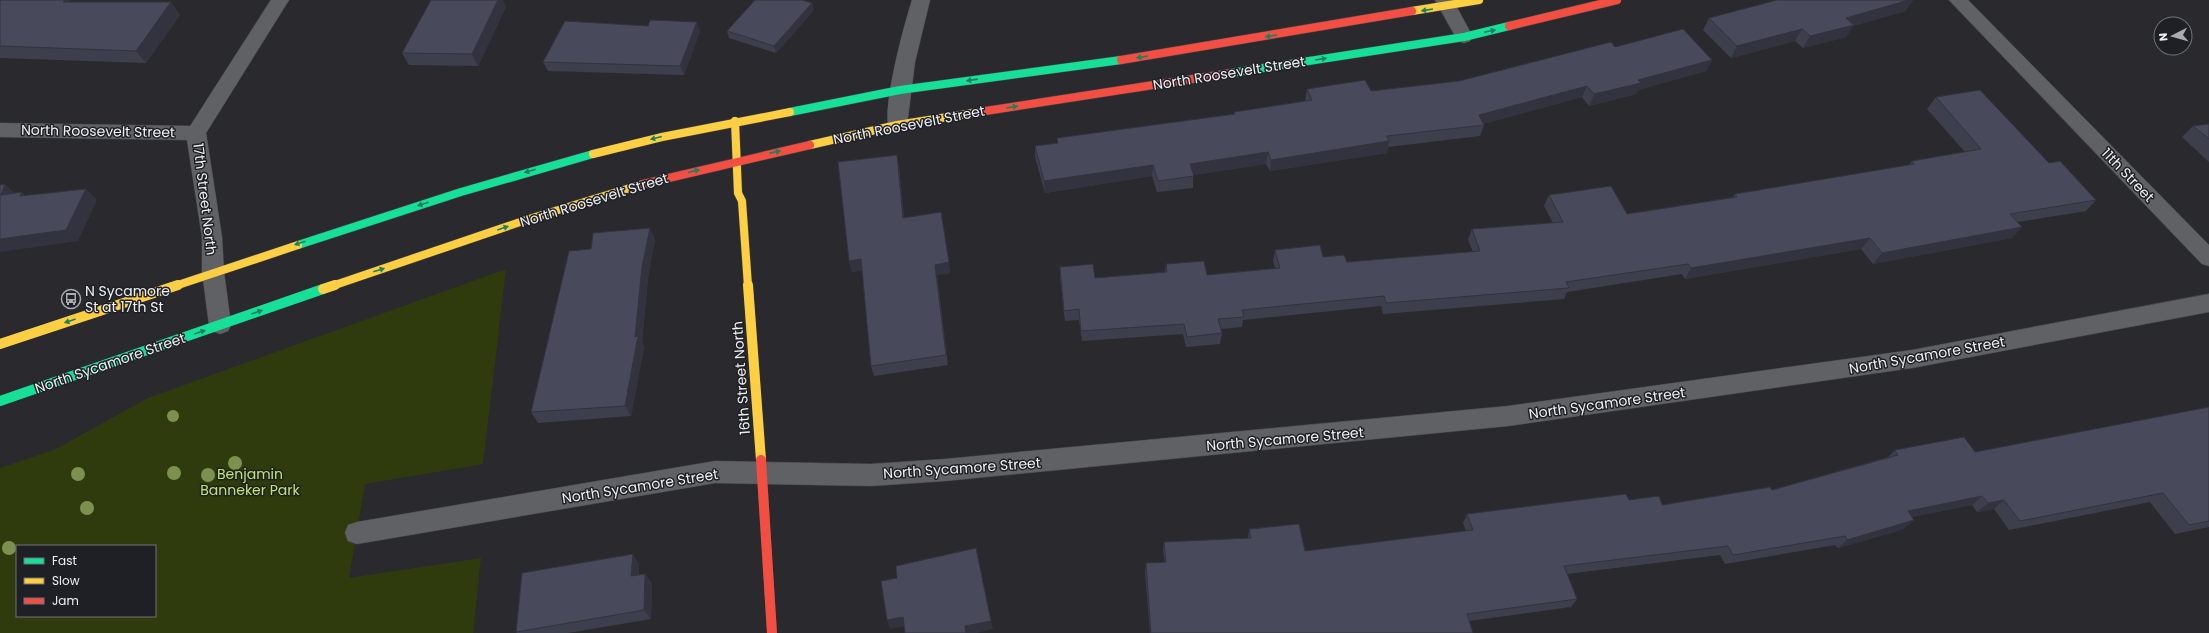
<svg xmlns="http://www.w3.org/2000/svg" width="2209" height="633" font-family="Poppins,sans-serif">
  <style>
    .green { fill: #2f3b0c; fill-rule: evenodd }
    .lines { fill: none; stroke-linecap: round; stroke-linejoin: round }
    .street-casing { stroke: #47484b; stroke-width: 1 }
    .fast-far1-casing { stroke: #47484b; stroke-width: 9 }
    .fast-casing { stroke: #47484b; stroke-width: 10 }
    .slow-far1-casing { stroke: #47484b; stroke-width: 9 }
    .slow-casing { stroke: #47484b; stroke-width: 10 }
    .jam-far1-casing { stroke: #47484b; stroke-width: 9 }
    .jam-casing { stroke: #47484b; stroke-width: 10 }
    .street { fill: #606164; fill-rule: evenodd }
    .fast-far1 { stroke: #16e098; stroke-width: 8 }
    .fast { stroke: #16e098; stroke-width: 10 }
    .slow-far1 { stroke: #ffcf43; stroke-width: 8 }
    .slow { stroke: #ffcf43; stroke-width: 10 }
    .jam-far1 { stroke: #f24e42; stroke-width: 8 }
    .jam { stroke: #f24e42; stroke-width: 10 }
    .tree { fill: #7d914e }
    .wall { fill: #3e3f4d }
    .shaded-wall { fill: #32333f }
    .building { fill: #48495a; stroke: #32333f }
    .oneway { fill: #1a805f }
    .labels { text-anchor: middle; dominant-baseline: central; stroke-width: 3; stroke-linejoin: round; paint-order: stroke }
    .street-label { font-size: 14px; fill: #eff0f4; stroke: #1e2026 }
    .poi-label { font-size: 14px; fill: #eff0f4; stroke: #1e2026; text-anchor: start }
    .park-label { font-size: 14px; fill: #c1e568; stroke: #1e2026 }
  </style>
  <rect width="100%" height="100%" fill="#2a2a2e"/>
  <path class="green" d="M 506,269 L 483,464 L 365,484 L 349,578 L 481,558 L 473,633 L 0,633 L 0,468 L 56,449 L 148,398 ZM 17,546 L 155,546 L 155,616 L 17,616 Z"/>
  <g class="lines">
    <g class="street-casing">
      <g id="street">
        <path d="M 271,0 L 289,0 L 206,133 L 222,237 L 224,272 L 231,325 L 228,331 L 220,334 L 212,331 L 209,325 L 202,272 L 202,237 L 187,140 L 0,137 L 0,123 L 190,126 Z"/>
        <path d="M 912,0 L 930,0 L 915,62 L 907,125 L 904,130 L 897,132 L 890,130 C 880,112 905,22 912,0 Z"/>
        <path d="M 1435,0 L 1453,0 L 1473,37 L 1470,41 L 1464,43 L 1458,41 Z"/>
        <path d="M 1949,0 L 1968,0 L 2209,245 L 2209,266 L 2202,264 Z"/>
        <path d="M 2209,294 L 2209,312 L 1912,368 L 1508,426 L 945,481 L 871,486 L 715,483 L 357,544 L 348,541 L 345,533 L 348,525 L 357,522 L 715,461 L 871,464 L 945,459 L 1508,406 L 1912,350 Z"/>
      </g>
    </g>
    <g class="fast-far1-casing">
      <g id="fast-far1">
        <path d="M 1231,73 L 1464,37 L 1509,26"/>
        <path d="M 790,112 L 900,90 L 1121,60"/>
        <path d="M 298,245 L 461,192 L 593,154"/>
      </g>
    </g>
    <g class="fast-casing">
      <path id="fast" d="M 0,401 L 323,289"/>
    </g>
    <g class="slow-far1-casing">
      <g id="slow-far1">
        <path d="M 1412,11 L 1479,0"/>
        <path d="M 735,121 L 738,193 L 742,201 L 748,286"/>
        <path d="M 810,145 L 897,125 L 979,112"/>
        <path d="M 593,154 L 662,137 L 790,112"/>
        <path d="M 175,286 L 298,245"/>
        <path d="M 332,286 L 529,219 L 643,184"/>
      </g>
    </g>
    <g class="slow-casing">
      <g id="slow">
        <path d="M 748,285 L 761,460"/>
        <path d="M 323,289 L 335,285"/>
        <path d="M 0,344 L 178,285"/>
      </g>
    </g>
    <g class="jam-far1-casing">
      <g id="jam-far1">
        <path d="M 1509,26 L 1617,0"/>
        <path d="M 1121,60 L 1412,11"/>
        <path d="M 979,112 L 1231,73"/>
        <path d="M 643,184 L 810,145"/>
      </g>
    </g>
    <g class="jam-casing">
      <path id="jam" d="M 761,460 L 772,633"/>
    </g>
    <use href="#street" class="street"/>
    <use href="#fast-far1" class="fast-far1"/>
    <use href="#fast" class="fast"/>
    <use href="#slow-far1" class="slow-far1"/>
    <use href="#slow" class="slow"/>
    <use href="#jam-far1" class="jam-far1"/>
    <use href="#jam" class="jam"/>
  </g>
  <g class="tree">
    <circle cx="173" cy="416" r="6"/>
    <circle cx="235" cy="463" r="7"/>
    <circle cx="174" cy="473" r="7"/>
    <circle cx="78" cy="474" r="7"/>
    <circle cx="208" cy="475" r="7"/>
    <circle cx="87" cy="508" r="7"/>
    <circle cx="9" cy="548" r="7"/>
  </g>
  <g class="wall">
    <path d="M 0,0 L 70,0 L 71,2 L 171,2 L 180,15 L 146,63 L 0,58 Z"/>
    <path d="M 1777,0 L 1913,0 L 1905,11 L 1853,26 L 1846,37 L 1803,48 L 1795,41 L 1731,58 L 1703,30 L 1709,18 Z"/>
    <path d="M 812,3 L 814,10 L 776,53 L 729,38 L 727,31 Z"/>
    <path d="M 506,7 L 478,66 L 409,65 L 402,53 Z"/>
    <path d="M 700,31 L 684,75 L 548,71 L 543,62 Z"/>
    <path d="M 1615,47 L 1712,60 L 1706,71 L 1638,90 L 1636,94 L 1589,106 L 1582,97 L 1483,124 L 1484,125 L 1480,136 L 1388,147 L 1387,153 L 1270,171 L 1266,164 L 1193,175 L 1193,188 L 1157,192 L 1152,176 L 1045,193 L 1035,157 L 1035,146 L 1057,143 L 1057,138 L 1234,114 L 1234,112 L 1305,101 L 1307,89 L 1371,91 L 1459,81 Z"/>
    <path d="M 1936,97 L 2049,163 L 2096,200 L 2086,211 L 2018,222 L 2012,238 L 1873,264 L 1861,249 L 1685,279 L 1682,274 L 1567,292 L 1564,299 L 1383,314 L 1381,306 L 1243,320 L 1242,327 L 1221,329 L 1222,333 L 1220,344 L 1186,347 L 1183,334 L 1082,341 L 1079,320 L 1065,321 L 1060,278 L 1060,267 L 1095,278 L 1165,272 L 1166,264 L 1207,275 L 1275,268 L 1273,261 L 1275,250 L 1323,257 L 1347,262 L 1473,252 L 1468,240 L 1472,229 L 1553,223 L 1544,206 L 1549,195 L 1627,214 L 1733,197 L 1735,194 L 1909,165 L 1912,161 L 1965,152 L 1927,109 Z"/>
    <path d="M 2209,124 L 2209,162 L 2182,137 L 2193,126 Z"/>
    <path d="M 899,166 L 904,218 L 941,212 L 950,273 L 937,275 L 948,365 L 874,376 L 871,366 L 862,270 L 852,272 L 849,261 Z"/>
    <path d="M 655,239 L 648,278 L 642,342 L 644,347 L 631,416 L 538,423 L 531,412 L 591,249 Z"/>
    <path d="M 2209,407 L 2209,527 L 2175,534 L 2150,502 L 2009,530 L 1994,509 L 1977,512 L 1972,505 L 1912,517 L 1904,529 L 1838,548 L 1835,545 L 1725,564 L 1720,555 L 1567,574 L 1577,599 L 1571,607 L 1469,621 L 1473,633 L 1150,633 L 1145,572 L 1146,563 L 1165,562 L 1163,551 L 1164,542 L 1248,538 L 1249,529 L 1305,551 L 1466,531 L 1463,523 L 1467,514 L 1629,500 L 1662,505 L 1772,490 L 1888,457 L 1895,450 L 1975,452 Z"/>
    <path d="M 639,564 L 639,575 L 645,574 L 652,584 L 651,619 L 568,633 L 517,633 L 516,632 Z"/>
  </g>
  <g class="shaded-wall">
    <path d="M 65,0 L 70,0 L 78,9 L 63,2 Z"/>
    <path d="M 498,0 L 503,0 L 506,7 L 478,66 L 472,54 Z"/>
    <path d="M 1909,0 L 1913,0 L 1905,11 L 1853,26 L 1846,37 L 1803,48 L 1810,36 L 1846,18 Z"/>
    <path d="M 171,2 L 180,15 L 146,63 L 136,51 Z"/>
    <path d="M 812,3 L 814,10 L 776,53 L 774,46 Z"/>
    <path d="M 697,22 L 700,31 L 684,75 L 680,66 Z"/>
    <path d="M 1802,29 L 1795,41 L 1731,58 L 1737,46 Z"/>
    <path d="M 1712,60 L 1706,71 L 1638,90 L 1636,94 L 1589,106 L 1594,94 L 1638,80 Z"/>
    <path d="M 1587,86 L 1582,97 L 1475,126 L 1479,115 Z"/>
    <path d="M 1389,141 L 1387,153 L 1270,171 L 1271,160 Z"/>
    <path d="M 1268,152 L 1266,164 L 1189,176 L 1190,164 Z"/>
    <path d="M 897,155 L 899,166 L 905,229 L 903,218 Z"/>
    <path d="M 1153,165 L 1152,176 L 1045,193 L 1044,181 Z"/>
    <path d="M 5,184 L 17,196 L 1,195 Z"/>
    <path d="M 86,189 L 97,200 L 78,241 L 0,252 L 0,239 Z"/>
    <path d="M 22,192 L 34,204 L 20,196 Z"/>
    <path d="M 2022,227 L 2012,238 L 1873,264 L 1882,253 Z"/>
    <path d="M 650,228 L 655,239 L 648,278 L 642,342 L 644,347 L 631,416 L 625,406 L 635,337 L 642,267 Z"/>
    <path d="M 1870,238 L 1861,249 L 1685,279 L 1691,268 Z"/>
    <path d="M 861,259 L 864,270 L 852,272 L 849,261 Z"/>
    <path d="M 949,262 L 950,273 L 937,275 L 948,365 L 935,265 Z"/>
    <path d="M 1982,496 L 1972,505 L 1898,520 L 1908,511 Z"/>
    <path d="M 2004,500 L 1994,509 L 1977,512 L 1988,503 Z"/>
    <path d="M 1914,520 L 1904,529 L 1838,548 L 1847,540 Z"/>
    <path d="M 633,554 L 639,564 L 638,586 L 631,576 Z"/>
    <path d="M 645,574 L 652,584 L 651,619 L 644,610 Z"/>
    <path d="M 903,617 L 906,626 L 890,629 L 887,620 Z"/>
    <path d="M 991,621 L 993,629 L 977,633 L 966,633 L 965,626 Z"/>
  </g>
  <g class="building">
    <path d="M 0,0 L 65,0 L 63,2 L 171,2 L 136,51 L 0,46 Z"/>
    <path d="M 431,0 L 498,0 L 472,54 L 402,53 Z"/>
    <path d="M 755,0 L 802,0 L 812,3 L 774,46 L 727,31 Z"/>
    <path d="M 1777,0 L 1909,0 L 1846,18 L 1854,25 L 1810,36 L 1802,29 L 1737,46 L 1709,18 Z"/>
    <path d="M 650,20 L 697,22 L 680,66 L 543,62 L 565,21 L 648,26 Z"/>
    <path d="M 1683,29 L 1712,60 L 1638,80 L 1641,83 L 1594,94 L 1587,86 L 1479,115 L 1484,125 L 1387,136 L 1389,141 L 1271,160 L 1268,152 L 1190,164 L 1194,176 L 1158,181 L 1153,165 L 1044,181 L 1035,146 L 1058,143 L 1057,138 L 1235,114 L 1234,112 L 1312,100 L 1307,89 L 1365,80 L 1371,91 L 1459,81 L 1611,42 L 1615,47 Z"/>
    <path d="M 1980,90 L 2049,163 L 2060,161 L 2096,200 L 2010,214 L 2022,227 L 1882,253 L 1870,238 L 1691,268 L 1688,264 L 1566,282 L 1569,288 L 1386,303 L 1384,296 L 1242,310 L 1244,317 L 1218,319 L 1222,333 L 1187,337 L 1184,324 L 1081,331 L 1079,309 L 1064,311 L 1060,267 L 1093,264 L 1095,278 L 1167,272 L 1166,264 L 1204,261 L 1207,275 L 1280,268 L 1275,250 L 1320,245 L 1323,257 L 1344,255 L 1347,262 L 1480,251 L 1472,229 L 1563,222 L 1549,195 L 1611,186 L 1627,214 L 1737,197 L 1735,194 L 1914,164 L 1912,161 L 1981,149 L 1936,97 Z"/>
    <path d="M 2209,124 L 2209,139 L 2193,126 Z"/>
    <path d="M 897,155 L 903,218 L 941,212 L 949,262 L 935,265 L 946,355 L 871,366 L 861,259 L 849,261 L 838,162 Z"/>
    <path d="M 5,184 L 1,195 L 22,192 L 20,196 L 86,189 L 66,230 L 0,239 L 0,185 Z"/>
    <path d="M 650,228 L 642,267 L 635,337 L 638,336 L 625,406 L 531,412 L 569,251 L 591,249 L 593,233 Z"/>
    <path d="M 2209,407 L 2209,521 L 2189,525 L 2163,493 L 2020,521 L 2004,500 L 1988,503 L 1982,496 L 1908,511 L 1914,520 L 1847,540 L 1845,536 L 1733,555 L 1728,546 L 1564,566 L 1577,599 L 1467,614 L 1473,633 L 1151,633 L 1146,563 L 1166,562 L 1164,542 L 1251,538 L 1249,529 L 1299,524 L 1305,551 L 1473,530 L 1467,514 L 1626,494 L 1629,500 L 1659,496 L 1662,505 L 1770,487 L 1772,490 L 1898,455 L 1895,450 L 1964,437 L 1975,452 Z"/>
    <path d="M 976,548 L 991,621 L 965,626 L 966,633 L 905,633 L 903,617 L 887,620 L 881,581 L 897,578 L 896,566 Z"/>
    <path d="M 633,554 L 631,576 L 645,574 L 644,610 L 516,632 L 522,573 Z"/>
  </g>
  <defs><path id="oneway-solid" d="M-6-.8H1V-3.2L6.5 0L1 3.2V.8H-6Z"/></defs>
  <g class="oneway">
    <use href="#oneway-solid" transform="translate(1427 10) rotate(171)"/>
    <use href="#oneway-solid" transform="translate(1490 31) rotate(-12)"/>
    <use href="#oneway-solid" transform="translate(1271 36) rotate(171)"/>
    <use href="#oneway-solid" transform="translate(1142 57) rotate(171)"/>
    <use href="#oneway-solid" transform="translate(1321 59) rotate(-9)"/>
    <use href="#oneway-solid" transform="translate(972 80) rotate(172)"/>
    <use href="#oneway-solid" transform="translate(1012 107) rotate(-9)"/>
    <use href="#oneway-solid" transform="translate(656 138) rotate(166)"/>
    <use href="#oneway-solid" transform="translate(775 152) rotate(-13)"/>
    <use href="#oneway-solid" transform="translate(530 171) rotate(164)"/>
    <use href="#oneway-solid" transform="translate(694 171) rotate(-14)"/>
    <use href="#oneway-solid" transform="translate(423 204) rotate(162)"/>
    <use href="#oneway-solid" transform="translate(503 228) rotate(-19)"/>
    <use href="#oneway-solid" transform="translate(300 243) rotate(162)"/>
    <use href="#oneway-solid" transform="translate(379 270) rotate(-18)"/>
    <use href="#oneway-solid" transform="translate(257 312) rotate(-19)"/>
    <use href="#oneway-solid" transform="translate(70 321) rotate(161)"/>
    <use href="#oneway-solid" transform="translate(200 332) rotate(-19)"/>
  </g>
  <defs>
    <g id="bus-ring" transform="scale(1)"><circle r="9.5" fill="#1e2026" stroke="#aaabaf" stroke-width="1.5"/><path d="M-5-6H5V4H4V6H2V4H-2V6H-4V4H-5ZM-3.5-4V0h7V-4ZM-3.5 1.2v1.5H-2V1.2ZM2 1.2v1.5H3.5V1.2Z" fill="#aaabaf"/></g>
  </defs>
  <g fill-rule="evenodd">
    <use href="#bus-ring" x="71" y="299"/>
  </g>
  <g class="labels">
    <g class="street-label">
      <text transform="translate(1229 73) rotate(-9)">North Roosevelt Street</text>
      <text transform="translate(909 125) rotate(-11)">North Roosevelt Street</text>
      <text transform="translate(98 131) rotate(1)">North Roosevelt Street</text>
      <text transform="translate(2128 175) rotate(46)">11th Street</text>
      <text transform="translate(205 199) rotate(83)">17th Street North</text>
      <text transform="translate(594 200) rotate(-17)">North Roosevelt Street</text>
      <text transform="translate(1927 355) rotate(-10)">North Sycamore Street</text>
      <text transform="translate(110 363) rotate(-19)">North Sycamore Street</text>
      <text transform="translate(741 378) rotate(-94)">16th Street North</text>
      <text transform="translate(1607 403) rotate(-8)">North Sycamore Street</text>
      <text transform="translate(1285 439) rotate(-5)">North Sycamore Street</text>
      <text transform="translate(962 468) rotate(-4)">North Sycamore Street</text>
      <text transform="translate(640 486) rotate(-9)">North Sycamore Street</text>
    </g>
    <g class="poi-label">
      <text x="85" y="291">N Sycamore<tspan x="85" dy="16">St at 17th St</tspan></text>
    </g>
    <g class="park-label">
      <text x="250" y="474">Benjamin<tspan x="250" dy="16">Banneker Park</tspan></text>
    </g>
  </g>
  <rect x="16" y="545" width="140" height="72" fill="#1e2026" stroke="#727378"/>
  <rect x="24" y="558" width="20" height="6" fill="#16e098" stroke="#727378"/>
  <text x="52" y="565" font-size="12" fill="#eff0f4">Fast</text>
  <rect x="24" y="578" width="20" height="6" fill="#ffcf43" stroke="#727378"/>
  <text x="52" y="585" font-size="12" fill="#eff0f4">Slow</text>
  <rect x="24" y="598" width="20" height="6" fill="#f24e42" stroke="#727378"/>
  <text x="52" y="605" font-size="12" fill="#eff0f4">Jam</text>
  <g transform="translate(2173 36) rotate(264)"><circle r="19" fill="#1e2026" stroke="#727378"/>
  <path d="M0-3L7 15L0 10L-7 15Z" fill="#aaabaf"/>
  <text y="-6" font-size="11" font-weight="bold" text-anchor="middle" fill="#eff0f4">N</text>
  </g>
</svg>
